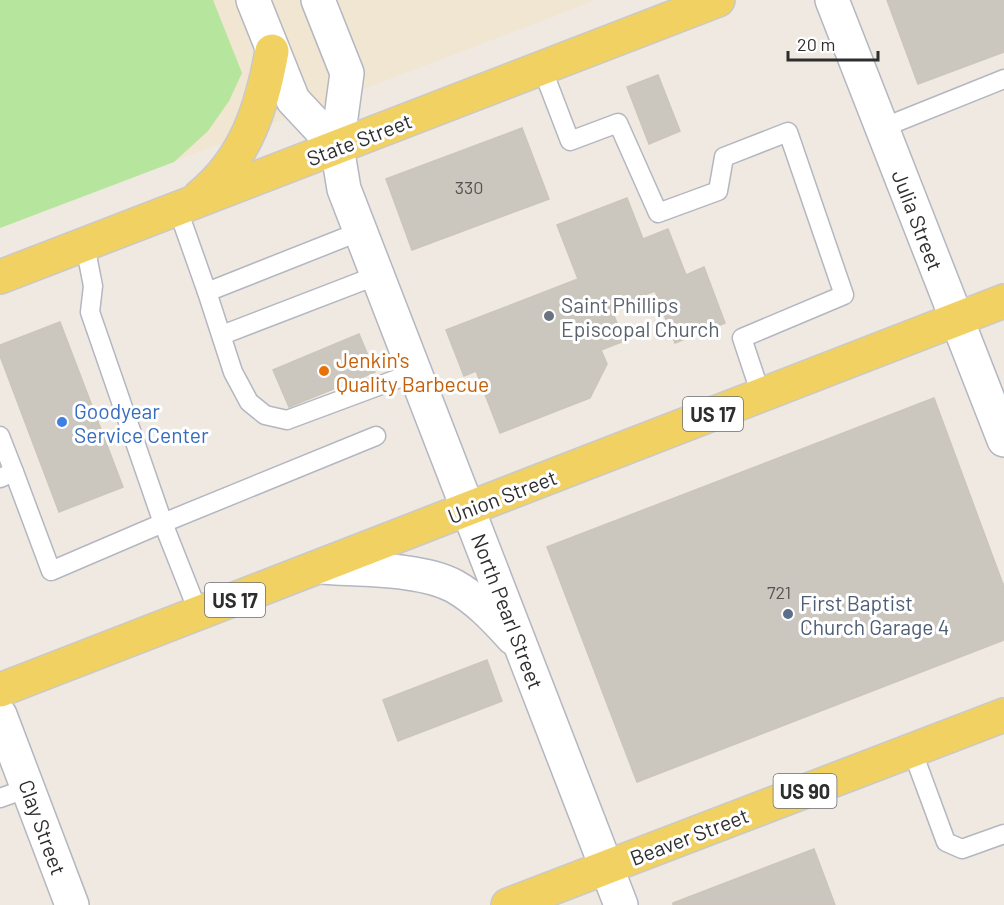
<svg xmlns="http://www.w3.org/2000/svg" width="1004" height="905" font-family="Barlow,sans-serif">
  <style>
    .education { fill: #f0e6d1 }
    .green { fill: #b6e59e }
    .building { fill: #cbc7bf; stroke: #cbc5ba; stroke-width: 1.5 }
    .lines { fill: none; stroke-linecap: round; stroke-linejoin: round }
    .service-casing { stroke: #b4b7c1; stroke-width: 21 }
    .minor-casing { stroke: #b4b7c1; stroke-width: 36 }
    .tertiary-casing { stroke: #b4b7c1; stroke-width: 36 }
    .primary-casing { stroke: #c9c9c9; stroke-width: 36 }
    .service { stroke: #fff; stroke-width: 18 }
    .minor { stroke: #fff; stroke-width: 33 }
    .tertiary { stroke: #fff; stroke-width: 33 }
    .primary { stroke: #f2d163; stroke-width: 33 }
    .worship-dot { fill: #6b7280; stroke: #fff; stroke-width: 2 }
    .food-dot { fill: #e8710a; stroke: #fff; stroke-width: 2 }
    .shop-dot { fill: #3f7fe0; stroke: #fff; stroke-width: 2 }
    .service-dot { fill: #5c6f8a; stroke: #fff; stroke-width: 2 }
    .labels { text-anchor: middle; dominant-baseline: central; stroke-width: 6; stroke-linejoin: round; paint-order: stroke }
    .number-label { font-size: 18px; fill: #555452 }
    .shield { fill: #fff; stroke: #6d6d6d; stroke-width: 1.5 }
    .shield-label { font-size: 20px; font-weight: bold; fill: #2e2e2e }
    .street-label { font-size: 21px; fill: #2e2e2e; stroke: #fff }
    .worship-label { font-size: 21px; fill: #5b616d; stroke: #fff; text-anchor: start }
    .food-label { font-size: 21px; fill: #c56008; stroke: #fff; text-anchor: start }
    .shop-label { font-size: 21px; fill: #366cbe; stroke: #fff; text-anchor: start }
    .service-label { font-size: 21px; fill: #4e5e75; stroke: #fff; text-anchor: start }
  </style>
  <rect width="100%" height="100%" fill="#efe9e1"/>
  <path class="education" d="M 0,0 L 596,0 L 0,228 Z"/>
  <path class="green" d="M 0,0 L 213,0 L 242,73 L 229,101 L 208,131 L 174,162 L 0,228 Z"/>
  <g class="building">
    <path d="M 887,0 L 1004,0 L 1004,52 L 918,84 Z"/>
    <path d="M 658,75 L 680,131 L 649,144 L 627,87 Z"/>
    <path d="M 522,128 L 549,199 L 412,250 L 386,179 Z"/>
    <path d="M 627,198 L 643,239 L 668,229 L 686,275 L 704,267 L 725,323 L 675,343 L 655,291 L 611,308 L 624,341 L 601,350 L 607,364 L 590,398 L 500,433 L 476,371 L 464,376 L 446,330 L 578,279 L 557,225 Z"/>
    <path d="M 60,322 L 123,487 L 59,512 L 0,356 L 0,345 Z"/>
    <path d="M 359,334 L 375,372 L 289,407 L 273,370 Z"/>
    <path d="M 934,398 L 1004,587 L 1004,640 L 637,782 L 547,547 Z"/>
    <path d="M 487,660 L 502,701 L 398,741 L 383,700 Z"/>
    <path d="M 814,849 L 835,905 L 673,905 L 673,903 Z"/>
  </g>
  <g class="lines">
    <g class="service-casing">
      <g id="service">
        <path d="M 542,68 L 570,141 L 618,123 L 658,213 L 718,191 L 724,157 L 788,132 L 844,295 L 742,338 L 761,395"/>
        <path d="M 882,128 L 1004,79"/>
        <path d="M 178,210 L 207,292"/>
        <path d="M 361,231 L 207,292 L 233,372 L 249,402 L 265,415 L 287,420 L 416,372"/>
        <path d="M 85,245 L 93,286 L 90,312 L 163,523 L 376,436"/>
        <path d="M 222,335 L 378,275"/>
        <path d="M 0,436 L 14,472 L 0,478"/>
        <path d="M 14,472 L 51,571 L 163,523 L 199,614"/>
        <path d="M 912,750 L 946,842 L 962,849 L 1004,834"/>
        <path d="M 0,798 L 28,788"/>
      </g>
    </g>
    <g class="minor-casing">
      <path id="minor" d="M 0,715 L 72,905"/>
    </g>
    <g class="tertiary-casing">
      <g id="tertiary">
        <path d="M 253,0 L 293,100 L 337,147"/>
        <path d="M 318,0 L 347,73 L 337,147 L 344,189 L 621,905"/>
        <path d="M 832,0 L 1004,440"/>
        <path d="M 321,567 C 359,570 420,568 454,586 C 477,599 495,618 513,638"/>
      </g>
    </g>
    <g class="primary-casing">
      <g id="primary">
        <path d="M 200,196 C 246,159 262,107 272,51"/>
        <path d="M 0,277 L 718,0"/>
        <path d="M 0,690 L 1004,301"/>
        <path d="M 508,905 L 1004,715"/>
      </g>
    </g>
    <use href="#service" class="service"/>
    <use href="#minor" class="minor"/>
    <use href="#tertiary" class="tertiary"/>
    <use href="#primary" class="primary"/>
  </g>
  <circle class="worship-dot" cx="549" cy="316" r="6"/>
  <circle class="food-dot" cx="324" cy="371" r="6"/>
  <circle class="shop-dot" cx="62" cy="422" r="6"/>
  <circle class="service-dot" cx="788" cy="614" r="6"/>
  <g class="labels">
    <g class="number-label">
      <text x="469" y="187">330</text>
      <text x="779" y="592">721</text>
    </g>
    <g class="shield">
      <rect x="683" y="397" width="60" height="34" rx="4.5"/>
      <rect x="205" y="583" width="60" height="34" rx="4.5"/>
      <rect x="773.5" y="774" width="63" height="34" rx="4.5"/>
    </g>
    <g class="shield-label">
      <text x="713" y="414">US 17</text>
      <text x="235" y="600">US 17</text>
      <text x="805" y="791">US 90</text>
    </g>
    <g class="street-label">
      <text transform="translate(359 139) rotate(-21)">State Street</text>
      <text transform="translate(918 220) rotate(69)">Julia Street</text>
      <text transform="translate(502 496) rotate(-21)">Union Street</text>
      <text transform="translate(508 611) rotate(69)">North Pearl Street</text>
      <text transform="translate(43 827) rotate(70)">Clay Street</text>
      <text transform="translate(689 836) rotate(-21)">Beaver Street</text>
    </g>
    <g class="worship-label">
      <text x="561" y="304">Saint Phillips<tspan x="561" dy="24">Episcopal Church</tspan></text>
    </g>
    <g class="food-label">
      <text x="336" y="359">Jenkin's<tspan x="336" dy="24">Quality Barbecue</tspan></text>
    </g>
    <g class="shop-label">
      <text x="74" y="410">Goodyear<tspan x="74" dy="24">Service Center</tspan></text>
    </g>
    <g class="service-label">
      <text x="800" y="602">First Baptist<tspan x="800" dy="24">Church Garage 4</tspan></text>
    </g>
  </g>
  <path d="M788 51v9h90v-9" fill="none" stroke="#2e2e2e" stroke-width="3"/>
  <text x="797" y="51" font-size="18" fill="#2e2e2e" stroke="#ffffff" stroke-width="4.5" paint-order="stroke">20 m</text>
</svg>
